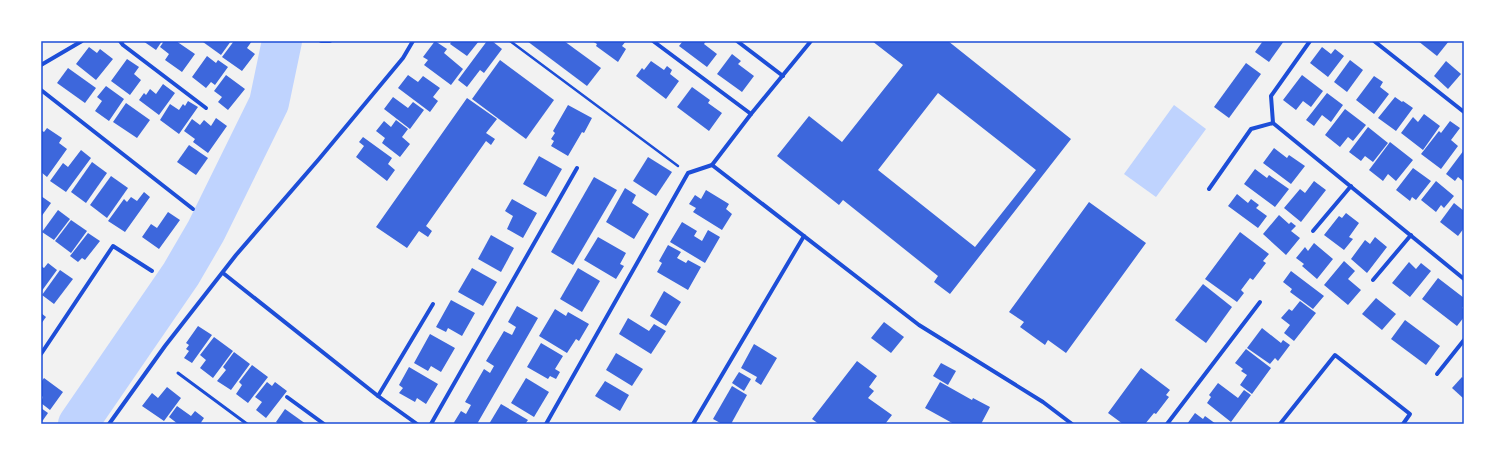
<svg xmlns="http://www.w3.org/2000/svg" width="1505" height="465" font-family="'IBM Plex Serif',serif">
  <style>
    .water { fill: #bfd3fe }
    .lines { fill: none; stroke-linecap: round; stroke-linejoin: round }
    .river { stroke: #bfd3fe; stroke-width: 40 }
    .building { fill: #3d67dc; fill-rule: evenodd }
    .path { stroke: #1d4ed8; stroke-width: 2.5 }
    .service { stroke: #1d4ed8; stroke-width: 3 }
    .minor { stroke: #1d4ed8; stroke-width: 4 }
    .neatline { fill: none; stroke: #1d4ed8; stroke-width: 1.5 }
  </style>
  <rect width="100%" height="100%" fill="#f2f2f2"/>
  <path class="water" d="M 1174,105 L 1206,129 L 1156,197 L 1124,174 Z"/>
  <g class="lines">
    <path class="river" d="M 78,424 L 181,274 L 206,231 L 269,103 L 282,41"/>
  </g>
  <g class="building">
    <path d="M 143,41 L 162,41 L 156,50 Z"/>
    <path d="M 164,41 L 176,41 L 195,54 L 182,72 L 165,60 L 169,54 L 160,47 Z"/>
    <path d="M 204,41 L 231,41 L 221,55 L 203,42 Z"/>
    <path d="M 234,41 L 252,41 L 247,48 L 255,54 L 242,71 L 222,57 Z"/>
    <path d="M 435,41 L 447,49 L 444,53 L 463,69 L 451,85 L 424,65 L 428,60 L 423,57 Z"/>
    <path d="M 452,41 L 479,41 L 467,56 L 450,44 Z"/>
    <path d="M 487,41 L 492,41 L 502,49 L 484,73 L 480,70 L 467,87 L 458,80 Z"/>
    <path d="M 527,41 L 564,41 L 601,68 L 587,86 Z"/>
    <path d="M 592,41 L 626,41 L 622,46 L 626,49 L 618,62 L 596,46 L 597,44 Z"/>
    <path d="M 683,41 L 706,41 L 704,44 L 717,54 L 707,67 L 679,46 Z"/>
    <path d="M 872,41 L 948,41 L 1071,139 L 950,294 L 934,282 L 938,276 L 843,200 L 839,205 L 777,156 L 809,116 L 842,142 L 903,65 ZM 938,93 L 1036,170 L 975,247 L 878,170 Z"/>
    <path d="M 1263,41 L 1284,41 L 1269,62 L 1255,52 Z"/>
    <path d="M 1418,41 L 1449,41 L 1437,56 Z"/>
    <path d="M 89,47 L 97,53 L 100,49 L 113,59 L 96,80 L 76,64 Z"/>
    <path d="M 1322,47 L 1331,54 L 1335,49 L 1344,56 L 1328,77 L 1310,63 Z"/>
    <path d="M 732,54 L 741,61 L 738,64 L 754,76 L 742,92 L 717,74 Z"/>
    <path d="M 207,56 L 216,63 L 218,60 L 228,67 L 215,85 L 211,82 L 206,88 L 192,77 Z"/>
    <path d="M 127,59 L 139,67 L 134,74 L 141,80 L 130,95 L 111,81 Z"/>
    <path d="M 500,60 L 554,100 L 526,139 L 472,99 Z"/>
    <path d="M 1350,60 L 1363,70 L 1347,92 L 1334,82 Z"/>
    <path d="M 651,61 L 664,70 L 667,66 L 672,70 L 670,74 L 679,81 L 666,99 L 636,76 L 642,68 L 644,70 Z"/>
    <path d="M 1446,61 L 1461,74 L 1448,89 L 1434,76 Z"/>
    <path d="M 1246,63 L 1261,74 L 1229,118 L 1214,107 Z"/>
    <path d="M 68,68 L 96,88 L 85,103 L 57,83 Z"/>
    <path d="M 226,75 L 245,89 L 228,110 L 218,102 L 222,97 L 214,91 Z"/>
    <path d="M 408,75 L 418,82 L 423,76 L 440,88 L 433,97 L 438,101 L 430,112 L 398,88 Z"/>
    <path d="M 1302,75 L 1323,91 L 1311,107 L 1303,101 L 1296,110 L 1283,100 Z"/>
    <path d="M 1374,76 L 1383,82 L 1380,87 L 1389,94 L 1374,114 L 1356,100 Z"/>
    <path d="M 163,84 L 175,93 L 159,115 L 139,100 L 144,93 L 146,95 L 150,89 L 156,94 Z"/>
    <path d="M 106,86 L 124,99 L 109,121 L 95,111 L 102,101 L 97,97 Z"/>
    <path d="M 692,87 L 710,100 L 708,103 L 722,113 L 709,131 L 677,107 Z"/>
    <path d="M 1327,93 L 1343,105 L 1331,122 L 1322,115 L 1314,126 L 1306,120 Z"/>
    <path d="M 393,97 L 408,108 L 413,102 L 424,110 L 410,129 L 384,109 Z"/>
    <path d="M 1395,97 L 1402,102 L 1403,101 L 1413,108 L 1396,131 L 1378,118 Z"/>
    <path d="M 467,98 L 497,119 L 486,133 L 495,139 L 491,145 L 486,141 L 426,226 L 432,231 L 428,237 L 419,231 L 407,248 L 376,227 Z"/>
    <path d="M 188,101 L 198,107 L 179,134 L 160,120 L 170,104 L 179,110 L 183,104 L 185,106 Z"/>
    <path d="M 126,103 L 150,120 L 137,138 L 113,122 Z"/>
    <path d="M 568,105 L 592,118 L 584,133 L 582,132 L 568,156 L 551,146 L 554,141 L 551,139 L 555,133 L 553,131 Z"/>
    <path d="M 1345,109 L 1366,125 L 1353,141 L 1348,137 L 1340,147 L 1325,135 Z"/>
    <path d="M 1424,114 L 1440,126 L 1423,150 L 1401,133 L 1413,117 L 1418,122 Z"/>
    <path d="M 216,118 L 227,126 L 208,153 L 193,142 L 195,139 L 184,131 L 192,119 L 200,125 L 204,120 L 211,126 Z"/>
    <path d="M 396,120 L 408,129 L 402,137 L 410,144 L 400,157 L 382,143 L 385,138 L 376,131 L 384,121 L 391,127 Z"/>
    <path d="M 1450,121 L 1460,128 L 1451,140 L 1458,146 L 1441,169 L 1421,154 L 1439,131 L 1441,133 Z"/>
    <path d="M 1368,127 L 1388,143 L 1373,162 L 1365,156 L 1361,161 L 1349,152 Z"/>
    <path d="M 47,128 L 62,138 L 59,143 L 67,149 L 47,177 L 41,172 L 41,130 L 44,132 Z"/>
    <path d="M 363,137 L 392,158 L 388,164 L 395,170 L 387,181 L 356,157 L 364,146 L 359,142 Z"/>
    <path d="M 1390,142 L 1413,160 L 1396,181 L 1388,174 L 1383,181 L 1369,170 Z"/>
    <path d="M 189,145 L 208,158 L 196,175 L 177,162 Z"/>
    <path d="M 1274,148 L 1287,158 L 1289,155 L 1305,166 L 1291,184 L 1263,163 Z"/>
    <path d="M 81,150 L 91,158 L 66,192 L 50,181 L 63,163 L 68,167 Z"/>
    <path d="M 1464,150 L 1464,182 L 1458,177 L 1455,181 L 1446,174 Z"/>
    <path d="M 539,156 L 562,169 L 546,197 L 523,184 Z"/>
    <path d="M 648,157 L 672,172 L 656,196 L 633,181 Z"/>
    <path d="M 92,162 L 107,173 L 86,203 L 71,192 Z"/>
    <path d="M 1413,168 L 1431,181 L 1416,200 L 1412,197 L 1410,201 L 1396,190 Z"/>
    <path d="M 1255,169 L 1267,178 L 1269,175 L 1289,189 L 1275,207 L 1244,184 Z"/>
    <path d="M 111,176 L 128,188 L 107,218 L 90,205 Z"/>
    <path d="M 594,177 L 617,190 L 573,265 L 551,252 Z"/>
    <path d="M 1314,181 L 1326,190 L 1301,222 L 1284,208 L 1300,189 L 1305,193 Z"/>
    <path d="M 1436,181 L 1454,196 L 1444,208 L 1441,205 L 1436,212 L 1421,200 Z"/>
    <path d="M 625,188 L 636,195 L 632,203 L 649,214 L 634,239 L 606,222 Z"/>
    <path d="M 706,190 L 729,204 L 726,209 L 732,214 L 722,230 L 693,212 L 696,208 L 689,204 L 695,195 L 701,199 Z"/>
    <path d="M 144,192 L 150,197 L 125,232 L 108,221 L 124,199 L 127,202 L 131,197 L 137,201 Z"/>
    <path d="M 1237,194 L 1248,203 L 1251,199 L 1259,205 L 1256,208 L 1267,216 L 1258,228 L 1228,206 Z"/>
    <path d="M 41,196 L 51,203 L 41,217 Z"/>
    <path d="M 512,199 L 537,213 L 523,238 L 507,229 L 513,216 L 505,211 Z"/>
    <path d="M 1089,202 L 1146,243 L 1066,353 L 1048,340 L 1045,345 L 1020,327 L 1024,322 L 1009,312 Z"/>
    <path d="M 1454,203 L 1464,211 L 1464,228 L 1458,236 L 1440,222 Z"/>
    <path d="M 58,210 L 70,219 L 54,240 L 42,232 Z"/>
    <path d="M 168,212 L 180,220 L 159,249 L 142,237 L 151,224 L 157,228 Z"/>
    <path d="M 1346,213 L 1359,223 L 1349,237 L 1353,239 L 1344,250 L 1324,235 L 1339,216 L 1342,218 Z"/>
    <path d="M 1279,215 L 1289,224 L 1291,222 L 1296,226 L 1291,231 L 1300,238 L 1286,255 L 1263,234 Z"/>
    <path d="M 71,220 L 87,231 L 71,253 L 55,241 Z"/>
    <path d="M 682,222 L 697,231 L 694,236 L 702,241 L 708,230 L 720,237 L 705,263 L 670,242 Z"/>
    <path d="M 1240,232 L 1269,254 L 1263,261 L 1266,263 L 1253,280 L 1250,278 L 1241,290 L 1244,293 L 1237,302 L 1205,279 Z"/>
    <path d="M 88,233 L 100,241 L 85,260 L 82,258 L 78,262 L 70,256 Z"/>
    <path d="M 491,235 L 514,248 L 501,272 L 478,259 Z"/>
    <path d="M 598,237 L 626,253 L 620,264 L 624,266 L 616,279 L 584,260 Z"/>
    <path d="M 1375,237 L 1387,247 L 1367,273 L 1351,259 L 1365,240 L 1370,244 Z"/>
    <path d="M 1314,243 L 1333,259 L 1317,279 L 1302,266 L 1304,264 L 1296,258 L 1305,247 L 1308,251 Z"/>
    <path d="M 668,245 L 681,252 L 677,258 L 686,263 L 688,260 L 701,267 L 688,290 L 657,272 L 662,263 L 659,261 Z"/>
    <path d="M 1344,261 L 1355,271 L 1348,279 L 1361,290 L 1348,305 L 1324,285 Z"/>
    <path d="M 1409,262 L 1416,269 L 1421,263 L 1431,271 L 1410,297 L 1392,283 Z"/>
    <path d="M 48,263 L 57,270 L 41,292 L 41,266 L 44,268 Z"/>
    <path d="M 472,268 L 497,282 L 483,306 L 458,292 Z"/>
    <path d="M 578,268 L 600,281 L 582,312 L 560,299 Z"/>
    <path d="M 60,270 L 73,279 L 54,304 L 42,295 Z"/>
    <path d="M 1291,271 L 1324,296 L 1313,309 L 1290,292 L 1292,289 L 1283,282 Z"/>
    <path d="M 1438,278 L 1464,298 L 1464,306 L 1462,308 L 1464,309 L 1464,317 L 1457,326 L 1422,299 Z"/>
    <path d="M 1203,284 L 1232,307 L 1206,343 L 1175,320 Z"/>
    <path d="M 664,291 L 681,302 L 666,326 L 650,316 Z"/>
    <path d="M 1376,298 L 1396,314 L 1382,330 L 1362,314 Z"/>
    <path d="M 451,300 L 475,313 L 462,336 L 448,328 L 446,332 L 436,327 Z"/>
    <path d="M 1300,301 L 1316,313 L 1294,341 L 1284,333 L 1290,325 L 1281,318 L 1289,309 L 1292,311 Z"/>
    <path d="M 517,306 L 538,318 L 477,424 L 453,424 L 461,411 L 466,414 L 471,405 L 465,402 L 484,369 L 490,373 L 494,366 L 486,361 L 504,331 L 512,335 L 516,327 L 508,322 Z"/>
    <path d="M 555,309 L 566,316 L 568,312 L 589,324 L 579,341 L 576,339 L 567,353 L 539,336 Z"/>
    <path d="M 41,313 L 46,317 L 41,324 Z"/>
    <path d="M 628,318 L 649,331 L 654,324 L 666,331 L 651,354 L 619,334 Z"/>
    <path d="M 1405,320 L 1440,346 L 1426,365 L 1391,339 Z"/>
    <path d="M 884,322 L 904,337 L 891,353 L 871,338 Z"/>
    <path d="M 198,326 L 212,335 L 192,363 L 184,358 L 189,351 L 186,349 L 189,345 L 186,343 Z"/>
    <path d="M 1262,328 L 1281,343 L 1283,340 L 1290,345 L 1278,361 L 1275,358 L 1270,364 L 1247,348 Z"/>
    <path d="M 430,334 L 455,348 L 441,372 L 431,366 L 428,371 L 414,363 Z"/>
    <path d="M 214,337 L 233,351 L 213,378 L 200,368 L 206,360 L 200,355 Z"/>
    <path d="M 541,343 L 563,356 L 555,369 L 560,372 L 556,379 L 550,376 L 548,379 L 527,367 Z"/>
    <path d="M 754,344 L 777,358 L 761,385 L 755,381 L 757,377 L 741,368 Z"/>
    <path d="M 1246,349 L 1271,368 L 1252,394 L 1240,385 L 1247,375 L 1241,371 L 1243,369 L 1235,363 Z"/>
    <path d="M 234,352 L 250,364 L 231,390 L 217,381 L 226,370 L 223,367 Z"/>
    <path d="M 616,353 L 643,369 L 632,386 L 606,370 Z"/>
    <path d="M 857,361 L 877,376 L 869,387 L 874,391 L 868,398 L 892,415 L 885,424 L 819,424 L 812,419 Z"/>
    <path d="M 941,363 L 956,371 L 948,385 L 933,376 Z"/>
    <path d="M 252,365 L 268,377 L 248,403 L 236,394 L 242,385 L 239,382 Z"/>
    <path d="M 409,367 L 438,384 L 426,404 L 417,398 L 415,402 L 399,393 L 403,388 L 399,385 Z"/>
    <path d="M 1141,368 L 1170,390 L 1166,395 L 1169,397 L 1156,414 L 1154,413 L 1145,424 L 1123,424 L 1108,413 Z"/>
    <path d="M 739,372 L 751,379 L 744,391 L 732,383 Z"/>
    <path d="M 1462,377 L 1464,379 L 1464,399 L 1452,388 Z"/>
    <path d="M 44,378 L 63,392 L 50,410 L 41,403 L 43,397 L 41,395 L 41,382 Z"/>
    <path d="M 526,378 L 549,392 L 534,417 L 511,403 Z"/>
    <path d="M 605,381 L 629,395 L 620,411 L 595,396 Z"/>
    <path d="M 267,382 L 272,386 L 275,382 L 287,391 L 266,418 L 256,410 L 262,402 L 255,397 Z"/>
    <path d="M 940,382 L 972,400 L 973,398 L 990,407 L 981,424 L 954,424 L 925,408 Z"/>
    <path d="M 1218,383 L 1238,398 L 1244,390 L 1251,395 L 1231,422 L 1207,403 L 1211,397 L 1209,395 Z"/>
    <path d="M 732,386 L 747,395 L 731,424 L 722,424 L 713,419 Z"/>
    <path d="M 167,387 L 181,398 L 164,421 L 142,406 L 152,393 L 158,398 Z"/>
    <path d="M 501,404 L 528,420 L 525,424 L 489,424 Z"/>
    <path d="M 177,406 L 191,416 L 195,411 L 204,418 L 200,424 L 178,424 L 169,417 Z"/>
    <path d="M 41,408 L 48,413 L 41,423 Z"/>
    <path d="M 285,409 L 306,424 L 279,424 L 276,422 Z"/>
    <path d="M 1195,413 L 1203,419 L 1205,416 L 1216,424 L 1187,424 Z"/>
  </g>
  <g class="lines">
    <path class="path" d="M 510,41 L 678,166"/>
    <path class="service" d="M 178,373 L 247,424"/>
    <g class="minor">
      <path d="M 120,41 L 123,45 L 206,108"/>
      <path d="M 321,41 L 330,41"/>
      <path d="M 653,41 L 751,114"/>
      <path d="M 737,41 L 783,76"/>
      <path d="M 1310,41 L 1271,96 L 1273,123 L 1464,279"/>
      <path d="M 1374,41 L 1464,112"/>
      <path d="M 41,65 L 82,41"/>
      <path d="M 41,90 L 193,209"/>
      <path d="M 712,165 L 919,325 L 1043,402 L 1072,424"/>
      <path d="M 1209,189 L 1251,129 L 1273,123"/>
      <path d="M 1313,231 L 1351,186"/>
      <path d="M 223,273 L 378,396 L 417,424"/>
      <path d="M 1373,280 L 1411,235"/>
      <path d="M 41,354 L 113,246 L 152,271"/>
      <path d="M 1437,374 L 1464,340"/>
      <path d="M 378,396 L 433,304"/>
      <path d="M 287,397 L 324,424"/>
      <path d="M 109,424 L 165,346 L 236,255 L 319,159 L 403,58 L 413,41"/>
      <path d="M 431,424 L 577,168"/>
      <path d="M 546,424 L 688,173 L 712,165 L 751,114 L 811,41"/>
      <path d="M 693,424 L 804,236"/>
      <path d="M 1167,424 L 1260,302"/>
      <path d="M 1280,424 L 1335,355 L 1410,414 L 1403,424"/>
    </g>
  </g>
  <rect width="1505" height="465" fill="none" stroke="#ffffff" stroke-width="84"/>
  <rect x="42" y="42" width="1421" height="381" class="neatline"/>
</svg>
